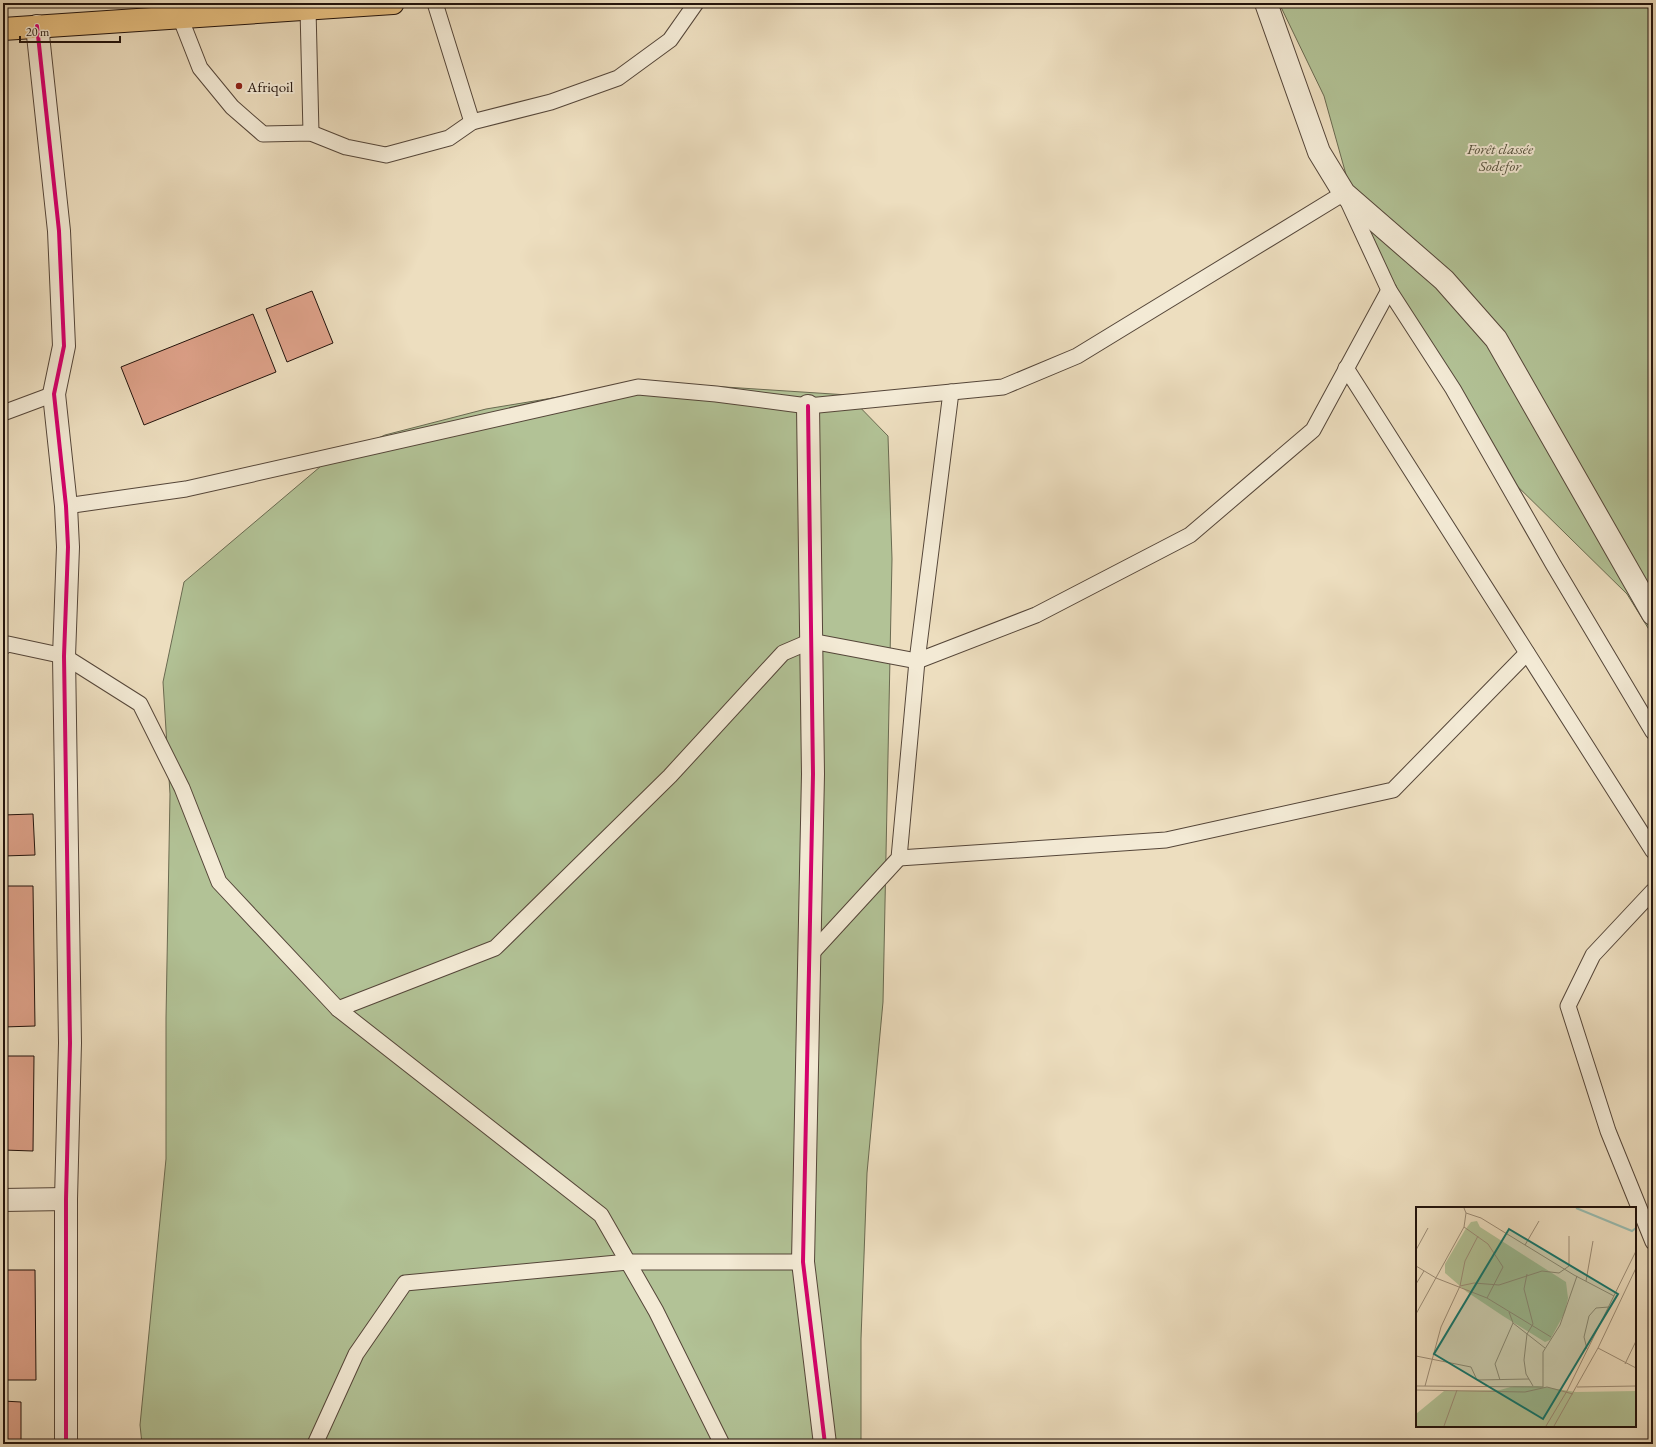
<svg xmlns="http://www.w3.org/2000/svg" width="1656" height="1447" font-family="'EB Garamond',serif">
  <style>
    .green { fill: #b2c296; stroke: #6a6a51 }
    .building { fill: #dda189; stroke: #22130c }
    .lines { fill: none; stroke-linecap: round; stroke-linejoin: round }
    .lane-casing { stroke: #554639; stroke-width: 17 }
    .street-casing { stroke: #554639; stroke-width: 24 }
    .primary-casing { stroke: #22130c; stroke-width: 24 }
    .lane { stroke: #f3ead5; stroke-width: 15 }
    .street { stroke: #f3ead5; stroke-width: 22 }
    .primary { stroke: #e6bf80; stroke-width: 22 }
    .cycleway-casing { stroke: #f3ead5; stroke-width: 6 }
    .cycleway { stroke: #d6006c; stroke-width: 4 }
    .poi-dot { fill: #8f2418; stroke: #f3ead5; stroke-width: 1.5 }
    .labels { text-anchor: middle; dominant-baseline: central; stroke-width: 4; stroke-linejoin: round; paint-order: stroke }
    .poi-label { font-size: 15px; fill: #22130c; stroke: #f3ead5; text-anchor: start }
    .park-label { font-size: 15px; font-style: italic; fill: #54503c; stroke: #f3ead5 }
    .inset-river { fill: none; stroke: #99bcb1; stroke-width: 2 }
    .inset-road { fill: none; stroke: #9c8d77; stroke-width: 1 }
    .view { fill: #0f766e; fill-opacity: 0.15; stroke: #0f766e; stroke-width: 2 }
    .inset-edge { fill: none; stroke: #22130c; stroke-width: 2 }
  </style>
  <rect width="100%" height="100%" fill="#eddebf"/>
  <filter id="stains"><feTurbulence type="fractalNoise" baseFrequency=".005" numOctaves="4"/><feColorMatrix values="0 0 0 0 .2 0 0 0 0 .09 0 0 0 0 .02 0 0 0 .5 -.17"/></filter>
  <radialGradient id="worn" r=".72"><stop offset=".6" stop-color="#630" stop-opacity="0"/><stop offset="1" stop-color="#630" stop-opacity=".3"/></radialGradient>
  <g class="green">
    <path d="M 1279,3 L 1653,3 L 1653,636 L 1627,594 L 1508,477 L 1366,246 L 1324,96 Z"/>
    <path d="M 679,384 L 848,395 L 888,436 L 892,559 L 883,1002 L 867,1173 L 861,1339 L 861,1444 L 142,1444 L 140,1425 L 166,1159 L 166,1018 L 170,794 L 163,682 L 184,582 L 327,461 L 385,435 L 486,409 L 589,392 Z"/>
  </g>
  <g class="building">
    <path d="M 312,291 L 333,343 L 287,362 L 266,309 Z"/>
    <path d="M 253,314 L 276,372 L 144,425 L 121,367 Z"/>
    <path d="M 33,814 L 35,855 L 3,856 L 3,815 Z"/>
    <path d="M 3,886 L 33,886 L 35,1026 L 3,1027 Z"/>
    <path d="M 3,1056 L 34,1056 L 33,1151 L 3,1150 Z"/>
    <path d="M 3,1270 L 35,1270 L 36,1380 L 3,1380 Z"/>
    <path d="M 3,1401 L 21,1402 L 21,1444 L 3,1444 Z"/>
  </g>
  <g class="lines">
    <g class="lane-casing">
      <g id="lane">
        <path d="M 435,3 L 472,122"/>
        <path d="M 308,9 L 311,133"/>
        <path d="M 180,17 L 200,68 L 232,107 L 263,134 L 311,133 L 346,147 L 386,155 L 449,138 L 472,122 L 551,102 L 618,78 L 670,40 L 696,3"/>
        <path d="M 1346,368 L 1653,851"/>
        <path d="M 3,413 L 54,394"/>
        <path d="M 66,506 L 186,489 L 638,387 L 716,394 L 808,406 L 1003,387 L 1077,356 L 1344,193 L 1389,290 L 1453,389 L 1553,564 L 1653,732"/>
        <path d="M 3,647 L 8,644 L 64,656 L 140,704 L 182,788 L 219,882 L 338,1009 L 601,1215 L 656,1311 L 722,1444"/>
        <path d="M 899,858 L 1166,840 L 1393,790 L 1527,653"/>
        <path d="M 1653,891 L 1593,955 L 1568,1006 L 1608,1131 L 1653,1242"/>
        <path d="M 810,955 L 899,858 L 917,661 L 951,392"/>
        <path d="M 338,1009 L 495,948 L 670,776 L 783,653 L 811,641 L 917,661 L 1036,615 L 1190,535 L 1313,430 L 1389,290"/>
        <path d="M 315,1444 L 356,1354 L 405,1283 L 628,1262 L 803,1262"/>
      </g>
    </g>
    <g class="street-casing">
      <g id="street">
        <path d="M 1266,3 L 1319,152 L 1344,193 L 1444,280 L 1496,339 L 1653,614"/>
        <path d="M 37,26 L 59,231 L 64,346 L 54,394 L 66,506 L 68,547 L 64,656 L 70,1043 L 66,1199 L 66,1444"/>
        <path d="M 808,406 L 813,774 L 803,1262 L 825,1444"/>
        <path d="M 3,1200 L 66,1199"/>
      </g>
    </g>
    <g class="primary-casing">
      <path id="primary" d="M 3,29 L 393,3"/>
    </g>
    <use href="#lane" class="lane"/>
    <use href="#street" class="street"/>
    <use href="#primary" class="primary"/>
    <g class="cycleway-casing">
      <g id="cycleway">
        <path d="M 37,26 L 59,231 L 64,346 L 54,394 L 66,506 L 68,547 L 64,656 L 70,1043 L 66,1199 L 66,1444"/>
        <path d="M 808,406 L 813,774 L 803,1262 L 825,1444"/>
      </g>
    </g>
    <use href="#cycleway" class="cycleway"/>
  </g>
  <circle class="poi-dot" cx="239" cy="86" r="4"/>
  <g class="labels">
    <g class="poi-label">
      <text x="247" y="86">Afriqoil</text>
    </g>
    <g class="park-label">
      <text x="1500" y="148">Forêt classée<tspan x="1500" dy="17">Sodefor</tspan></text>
    </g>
  </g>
  <g transform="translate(1416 1207)">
    <rect width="220" height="220" fill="#eddebf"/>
    <path d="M 61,14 L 64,20 L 150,75 L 152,91 L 149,105 L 134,133 L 129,135 L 87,109 L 51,85 L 29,66 L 29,57 L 49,23 L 55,15 ZM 98,179 L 122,179 L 160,185 L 220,184 L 220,219 L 0,219 L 0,207 L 28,184 L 84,183 Z" fill="#b2c296"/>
    <path class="inset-river" d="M 160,1 L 216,24 L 220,21"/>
    <path class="inset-road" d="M 48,1 L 50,6 L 65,11 L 158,68 L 198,89M 48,20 L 72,37 L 87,60 L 71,91M 109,38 L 123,14M 0,43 L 12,21M 0,59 L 20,71 L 71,91 L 135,130M 111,67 L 108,82 L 117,117 L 111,127 L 108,153 L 110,167 L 117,179M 170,74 L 177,34M 0,77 L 8,64M 44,79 L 58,76 L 83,78 L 126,64 L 143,66 L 153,59 L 153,29M 93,105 L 97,116 L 129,141M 0,107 L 48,20 L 50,6M 182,141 L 220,161M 171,142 L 168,130 L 173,109 L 180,101 L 193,100M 0,149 L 55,160 L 61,173 L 113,172M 209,157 L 220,134M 84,173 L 79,157 L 97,116M 0,179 L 127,180 L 127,145 L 144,118 L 161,69M 9,179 L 25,120 L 44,79 L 49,54 L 62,29M 161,180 L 220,179M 0,183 L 109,185 L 131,180 L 157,187M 28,219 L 41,183M 130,219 L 151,184 L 220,44M 138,219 L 182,141 L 220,61"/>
    <path class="view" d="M 93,22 L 202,87 L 127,212 L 18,147 Z"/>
    <rect width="220" height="220" class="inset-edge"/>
  </g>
  <rect width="1656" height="1447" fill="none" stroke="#eddebf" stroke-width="16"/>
  <rect x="4" y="4" width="1648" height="1439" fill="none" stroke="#22130c" stroke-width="2"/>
  <rect x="8" y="8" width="1640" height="1431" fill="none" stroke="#22130c"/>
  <path d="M20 36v6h100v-6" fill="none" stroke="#22130c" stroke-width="2"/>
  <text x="26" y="36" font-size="12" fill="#22130c" stroke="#f3ead5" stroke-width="3" paint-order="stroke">20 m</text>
  <rect width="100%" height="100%" filter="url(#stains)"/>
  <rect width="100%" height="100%" fill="url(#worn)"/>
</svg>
